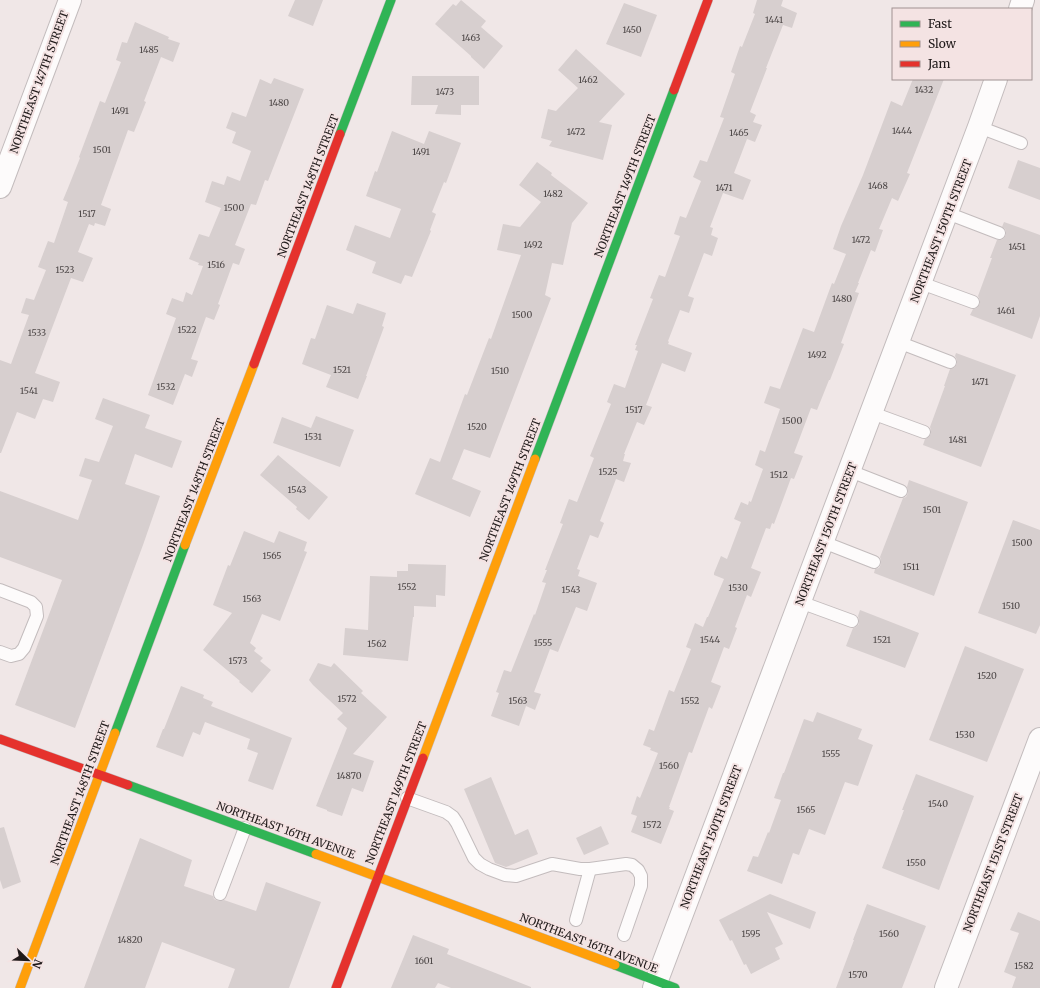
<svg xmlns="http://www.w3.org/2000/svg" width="1040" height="988" font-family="Merriweather,serif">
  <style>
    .building { fill: #d7cfcf }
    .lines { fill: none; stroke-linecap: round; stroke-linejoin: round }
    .lane-casing { stroke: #c3bcbd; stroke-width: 14 }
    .street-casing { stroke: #c3bcbd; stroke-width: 24 }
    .fast-casing { stroke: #c3bcbd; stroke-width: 10 }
    .slow-casing { stroke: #c3bcbd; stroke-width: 10 }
    .jam-casing { stroke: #c3bcbd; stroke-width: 10 }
    .lane { stroke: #fdfbfb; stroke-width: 12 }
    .street { stroke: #fdfbfb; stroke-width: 22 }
    .fast { stroke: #30b455; stroke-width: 9 }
    .slow { stroke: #ff9f0a; stroke-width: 9 }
    .jam { stroke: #e5322d; stroke-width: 9 }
    .labels { text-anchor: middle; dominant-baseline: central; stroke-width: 4; stroke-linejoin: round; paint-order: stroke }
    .number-label { font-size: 9px; fill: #4e4848 }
    .street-label { font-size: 11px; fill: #1f1919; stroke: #f4e3e3 }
  </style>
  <rect width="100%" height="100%" fill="#f0e7e7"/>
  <g class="building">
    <path d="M 295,0 L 323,0 L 313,26 L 288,16 Z"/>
    <path d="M 461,0 L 486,21 L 481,27 L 503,46 L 484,69 L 471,57 L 471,56 L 435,24 L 453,4 L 456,6 Z"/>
    <path d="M 757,0 L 783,0 L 781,6 L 797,13 L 792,28 L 783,25 L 766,68 L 767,68 L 750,112 L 756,115 L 753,122 L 762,125 L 755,142 L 747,139 L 734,173 L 751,180 L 743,200 L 723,193 L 710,227 L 713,228 L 711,235 L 718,238 L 712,256 L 704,253 L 688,296 L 694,298 L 689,313 L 680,310 L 668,341 L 669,342 L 668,344 L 692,353 L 685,372 L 662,363 L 646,405 L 652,407 L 644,425 L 637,422 L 624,454 L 625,454 L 623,461 L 631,463 L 624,482 L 616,479 L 600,521 L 604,523 L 598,538 L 590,535 L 577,569 L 580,570 L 578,576 L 597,583 L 587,611 L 576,607 L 558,652 L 550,649 L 534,692 L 541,694 L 535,710 L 526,706 L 519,726 L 491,716 L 499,693 L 496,692 L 504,670 L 511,672 L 534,614 L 535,615 L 546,583 L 542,582 L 547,570 L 545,570 L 563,524 L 560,523 L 569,499 L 577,502 L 594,458 L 590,456 L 611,404 L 607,402 L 614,384 L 625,388 L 638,351 L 635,350 L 637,345 L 635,345 L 653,299 L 650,298 L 659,275 L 665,277 L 680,236 L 674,234 L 680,216 L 686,218 L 701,181 L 693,177 L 700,160 L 707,162 L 724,118 L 720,117 L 735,74 L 731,72 L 740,46 L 742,47 L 755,14 L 753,13 Z"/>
    <path d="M 624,3 L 657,15 L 641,57 L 606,44 Z"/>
    <path d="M 135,22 L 169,37 L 168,39 L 180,43 L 173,62 L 161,57 L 144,101 L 146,102 L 134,132 L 128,130 L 101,205 L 111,209 L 105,226 L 95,223 L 94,226 L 89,224 L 78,252 L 93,258 L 83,282 L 71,278 L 35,373 L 60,382 L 53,402 L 43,399 L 35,419 L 17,412 L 1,453 L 0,453 L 0,360 L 11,364 L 29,315 L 21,313 L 26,298 L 34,300 L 46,270 L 38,267 L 48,241 L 54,243 L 68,202 L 63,200 L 68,188 L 80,158 L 79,157 L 100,101 L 105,103 L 121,62 L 116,60 L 122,42 L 127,43 Z"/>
    <path d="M 576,49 L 625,94 L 599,122 L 612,125 L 603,160 L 549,146 L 552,141 L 541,138 L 548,109 L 556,111 L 578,88 L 558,70 Z"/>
    <path d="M 412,76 L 479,76 L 479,105 L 461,105 L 461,115 L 435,114 L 438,105 L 411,105 Z"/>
    <path d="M 274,78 L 304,89 L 268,181 L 265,180 L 256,205 L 251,204 L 235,245 L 245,249 L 239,265 L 233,263 L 218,304 L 220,305 L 214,320 L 206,317 L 191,359 L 198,361 L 192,377 L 185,374 L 173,405 L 148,395 L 176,318 L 166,314 L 172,298 L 183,302 L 186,292 L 192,295 L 203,266 L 198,265 L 199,263 L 189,259 L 199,234 L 209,237 L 221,208 L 205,202 L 212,181 L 224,185 L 227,176 L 240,181 L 251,151 L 232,143 L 236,132 L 226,128 L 232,112 L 246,117 L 260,79 L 271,84 Z"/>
    <path d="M 913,79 L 944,79 L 907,173 L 910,174 L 898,201 L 892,198 L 879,229 L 883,230 L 875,252 L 871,250 L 858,283 L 859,283 L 855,292 L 859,293 L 841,343 L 844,344 L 830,380 L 829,380 L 817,410 L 811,408 L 794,453 L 803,456 L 794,479 L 791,478 L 774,524 L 772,523 L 770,529 L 766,528 L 751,568 L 761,572 L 751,597 L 747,595 L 735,627 L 737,628 L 729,649 L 724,647 L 711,682 L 721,686 L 712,709 L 709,707 L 692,753 L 689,752 L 669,807 L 670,807 L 669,809 L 674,811 L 661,844 L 631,832 L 637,816 L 631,814 L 637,796 L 640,798 L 658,753 L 650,750 L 651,748 L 643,745 L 649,729 L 654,731 L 669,690 L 674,692 L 691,649 L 686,647 L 695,623 L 703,627 L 707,617 L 708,617 L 724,579 L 714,575 L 714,573 L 721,556 L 727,559 L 741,522 L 734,519 L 741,502 L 748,505 L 749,501 L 751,502 L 763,469 L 755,465 L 760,450 L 765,452 L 780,409 L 764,403 L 770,386 L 780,389 L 803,328 L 814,332 L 832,283 L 834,284 L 846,254 L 833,249 L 841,226 L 863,175 L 891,101 L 902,106 Z"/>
    <path d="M 392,131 L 424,144 L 429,131 L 461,143 L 446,183 L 444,182 L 432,212 L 436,214 L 430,230 L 431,231 L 412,277 L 405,275 L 401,284 L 372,273 L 376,262 L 346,250 L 355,225 L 390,238 L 401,209 L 366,196 L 375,171 L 377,172 Z"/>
    <path d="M 1018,160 L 1040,168 L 1040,200 L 1008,188 Z"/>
    <path d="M 537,162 L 552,173 L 551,175 L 588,203 L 572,223 L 563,265 L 552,263 L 545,295 L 551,298 L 490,458 L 464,449 L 452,479 L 481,491 L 470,517 L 415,494 L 430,458 L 440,462 L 465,394 L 467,395 L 489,338 L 491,339 L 521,255 L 497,250 L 503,224 L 520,227 L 541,202 L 519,185 Z"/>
    <path d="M 1004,222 L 1040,235 L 1040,316 L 1032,339 L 970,315 L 973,309 L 977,308 L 980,304 L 980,300 L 978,296 L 992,258 L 990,258 L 997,240 L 1001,240 L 1003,239 L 1006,235 L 1006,231 L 1005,229 L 1002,227 Z"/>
    <path d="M 357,303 L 386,313 L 382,326 L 384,327 L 366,376 L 367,376 L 358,399 L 326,387 L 331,375 L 302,364 L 311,338 L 315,339 L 327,305 L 353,314 Z"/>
    <path d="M 956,353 L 1016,375 L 981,467 L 923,445 L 925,439 L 929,437 L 931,434 L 931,430 L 930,427 L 945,386 L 944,386 L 950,369 L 954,368 L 957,364 L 957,360 L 955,356 Z"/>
    <path d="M 103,398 L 150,415 L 145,428 L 182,441 L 172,468 L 135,454 L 125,484 L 160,496 L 143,545 L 75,728 L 15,705 L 62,580 L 0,557 L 0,491 L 78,520 L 92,480 L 79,476 L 85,458 L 99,462 L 113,426 L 95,419 Z"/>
    <path d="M 316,416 L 354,430 L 340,467 L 273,443 L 282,417 L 311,428 Z"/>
    <path d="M 278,455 L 328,497 L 309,520 L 296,509 L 297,507 L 260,475 Z"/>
    <path d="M 909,480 L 968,502 L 934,596 L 874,573 L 875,569 L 879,568 L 881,564 L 881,560 L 880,557 L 903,498 L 906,497 L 908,493 L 908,490 L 907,487 Z"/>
    <path d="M 1013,520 L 1040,530 L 1040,625 L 1036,634 L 978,613 Z"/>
    <path d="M 244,531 L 274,543 L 279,531 L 307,542 L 304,551 L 307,552 L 280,621 L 262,614 L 250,643 L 256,648 L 254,651 L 263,658 L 260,661 L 271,670 L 252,693 L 239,682 L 240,681 L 203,650 L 232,613 L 213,605 L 228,565 L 230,566 Z"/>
    <path d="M 408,564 L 446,565 L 445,596 L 436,595 L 436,607 L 414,606 L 414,617 L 413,617 L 408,661 L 343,655 L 345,628 L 368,630 L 370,576 L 397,577 L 397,571 L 408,571 Z"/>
    <path d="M 860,610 L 919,633 L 905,668 L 846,646 L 853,628 L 856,627 L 859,624 L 859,619 L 858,616 Z"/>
    <path d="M 965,646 L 1024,669 L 987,762 L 929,740 Z"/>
    <path d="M 318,663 L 331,667 L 334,663 L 363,691 L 361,693 L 387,717 L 353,754 L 374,761 L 363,792 L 352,788 L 342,816 L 327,811 L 327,810 L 316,806 L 347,728 L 337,719 L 343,713 L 313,685 L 309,680 Z"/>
    <path d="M 181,686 L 204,695 L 203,698 L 213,702 L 211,706 L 292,738 L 273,790 L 248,781 L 258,753 L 247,749 L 250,739 L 205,722 L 200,735 L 193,732 L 183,757 L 156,747 L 163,729 L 164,729 Z"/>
    <path d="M 817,712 L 862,729 L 858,739 L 873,745 L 858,786 L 845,782 L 825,835 L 809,829 L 799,855 L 793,853 L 782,884 L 747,871 L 753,856 L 758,857 L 768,832 L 769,833 L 781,800 L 774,798 L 783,773 L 784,773 L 804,719 L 813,722 Z"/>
    <path d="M 916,774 L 974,796 L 939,890 L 882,868 L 904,810 L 902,810 Z"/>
    <path d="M 491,777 L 515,835 L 528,829 L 538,854 L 506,867 L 495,863 L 464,789 Z"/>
    <path d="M 601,826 L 609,844 L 584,855 L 576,838 Z"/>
    <path d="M 4,827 L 21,882 L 3,889 L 0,880 L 0,828 Z"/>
    <path d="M 140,838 L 192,860 L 184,886 L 213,896 L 214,899 L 218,901 L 222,901 L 224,900 L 256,911 L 266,882 L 321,902 L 289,988 L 228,988 L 235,969 L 162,942 L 145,988 L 84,988 Z"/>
    <path d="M 770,894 L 816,912 L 810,929 L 767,912 L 783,944 L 775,948 L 780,959 L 751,974 L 746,964 L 744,965 L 732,940 L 730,941 L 719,920 Z"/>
    <path d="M 867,904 L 926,926 L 902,988 L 836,988 L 854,940 L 853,940 Z"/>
    <path d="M 1018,912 L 1040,921 L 1040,988 L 1012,988 L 1016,977 L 1004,972 L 1019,933 L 1010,930 Z"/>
    <path d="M 413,935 L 449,949 L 447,954 L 531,987 L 531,988 L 451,988 L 438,983 L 435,988 L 391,988 Z"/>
  </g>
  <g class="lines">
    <g class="lane-casing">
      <g id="lane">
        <path d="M 979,127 L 1021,143"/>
        <path d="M 947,213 L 999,233"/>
        <path d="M 921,283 L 973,302"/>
        <path d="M 898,342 L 950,362"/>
        <path d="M 872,413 L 924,432"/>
        <path d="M 850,471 L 901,491"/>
        <path d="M 823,542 L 874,562"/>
        <path d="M 0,590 L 31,602 L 36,607 L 37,616 L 24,648 L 19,654 L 11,656 L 0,652"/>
        <path d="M 800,602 L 852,621"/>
        <path d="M 407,798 L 446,812 L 453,817 L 457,823 L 474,858 L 480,864 L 489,869 L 505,875 L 516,876 L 552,864 L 580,869 L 590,869 L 626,864 L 632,865 L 638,870 L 641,876 L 641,886 L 624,935"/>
        <path d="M 220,894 L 245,828"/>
        <path d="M 576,920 L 590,869"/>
      </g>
    </g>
    <g class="street-casing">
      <g id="street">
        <path d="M 1020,9 L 1023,0"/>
        <path d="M 0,187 L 70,0"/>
        <path d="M 654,988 L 979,127 L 996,79"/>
        <path d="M 946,988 L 1040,739"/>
      </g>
    </g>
    <g class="fast-casing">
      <g id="fast">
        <path d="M 340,134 L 391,0"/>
        <path d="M 535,459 L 674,90"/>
        <path d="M 115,733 L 185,545"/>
        <path d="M 128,785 L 316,854"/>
        <path d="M 615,965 L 675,988"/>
      </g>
    </g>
    <g class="slow-casing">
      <g id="slow">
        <path d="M 185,545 L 254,364"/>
        <path d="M 423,758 L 535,459"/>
        <path d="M 316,854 L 615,965"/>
        <path d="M 20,988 L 115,733"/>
      </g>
    </g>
    <g class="jam-casing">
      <g id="jam">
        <path d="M 674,90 L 708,0"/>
        <path d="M 254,364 L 340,134"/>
        <path d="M 0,739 L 128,785"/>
        <path d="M 336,988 L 423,758"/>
      </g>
    </g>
    <use href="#lane" class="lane"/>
    <use href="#street" class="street"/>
    <use href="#fast" class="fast"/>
    <use href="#slow" class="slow"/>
    <use href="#jam" class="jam"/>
  </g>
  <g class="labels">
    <g class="number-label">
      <text x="774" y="19">1441</text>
      <text x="632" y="29">1450</text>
      <text x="471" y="37">1463</text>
      <text x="149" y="49">1485</text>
      <text x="588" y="79">1462</text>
      <text x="924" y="89">1432</text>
      <text x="445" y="91">1473</text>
      <text x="279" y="102">1480</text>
      <text x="120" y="110">1491</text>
      <text x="902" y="130">1444</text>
      <text x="576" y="131">1472</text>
      <text x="739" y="132">1465</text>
      <text x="102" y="149">1501</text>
      <text x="421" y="151">1491</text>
      <text x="878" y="185">1468</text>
      <text x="724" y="187">1471</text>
      <text x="553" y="193">1482</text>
      <text x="234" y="207">1500</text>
      <text x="87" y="213">1517</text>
      <text x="861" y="239">1472</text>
      <text x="533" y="244">1492</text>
      <text x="1017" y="246">1451</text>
      <text x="216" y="264">1516</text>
      <text x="65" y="269">1523</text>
      <text x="842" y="298">1480</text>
      <text x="1006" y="310">1461</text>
      <text x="522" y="314">1500</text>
      <text x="187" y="329">1522</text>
      <text x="37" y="332">1533</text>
      <text x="817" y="354">1492</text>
      <text x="342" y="369">1521</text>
      <text x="500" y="370">1510</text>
      <text x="980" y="381">1471</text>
      <text x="166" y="386">1532</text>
      <text x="29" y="390">1541</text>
      <text x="634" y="409">1517</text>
      <text x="792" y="420">1500</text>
      <text x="477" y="426">1520</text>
      <text x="313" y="436">1531</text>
      <text x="958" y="439">1481</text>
      <text x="608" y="471">1525</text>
      <text x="779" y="474">1512</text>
      <text x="297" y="489">1543</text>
      <text x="932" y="509">1501</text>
      <text x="1022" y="542">1500</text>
      <text x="272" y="555">1565</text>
      <text x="911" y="566">1511</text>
      <text x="407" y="586">1552</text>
      <text x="738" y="587">1530</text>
      <text x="571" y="589">1543</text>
      <text x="252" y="598">1563</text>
      <text x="1011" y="605">1510</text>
      <text x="710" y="639">1544</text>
      <text x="882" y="639">1521</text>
      <text x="543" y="642">1555</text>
      <text x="377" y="643">1562</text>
      <text x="238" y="660">1573</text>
      <text x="987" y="675">1520</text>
      <text x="347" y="698">1572</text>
      <text x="518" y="700">1563</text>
      <text x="690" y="700">1552</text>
      <text x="965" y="734">1530</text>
      <text x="831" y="753">1555</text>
      <text x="669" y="765">1560</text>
      <text x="349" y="775">14870</text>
      <text x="938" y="803">1540</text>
      <text x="806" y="809">1565</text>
      <text x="652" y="824">1572</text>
      <text x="916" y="862">1550</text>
      <text x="751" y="933">1595</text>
      <text x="889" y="933">1560</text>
      <text x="130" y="939">14820</text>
      <text x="424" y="960">1601</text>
      <text x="1024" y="965">1582</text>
      <text x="858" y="974">1570</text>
    </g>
    <g class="street-label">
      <text transform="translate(39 82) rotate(-70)">NORTHEAST 147TH STREET</text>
      <text transform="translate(308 186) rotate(-69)">NORTHEAST 148TH STREET</text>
      <text transform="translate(625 186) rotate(-69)">NORTHEAST 149TH STREET</text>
      <text transform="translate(941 231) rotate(-69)">NORTHEAST 150TH STREET</text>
      <text transform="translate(194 490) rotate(-69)">NORTHEAST 148TH STREET</text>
      <text transform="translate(510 490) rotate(-69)">NORTHEAST 149TH STREET</text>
      <text transform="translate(826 534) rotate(-69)">NORTHEAST 150TH STREET</text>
      <text transform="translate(80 793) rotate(-70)">NORTHEAST 148TH STREET</text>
      <text transform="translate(396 793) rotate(-69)">NORTHEAST 149TH STREET</text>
      <text transform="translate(286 830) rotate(20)">NORTHEAST 16TH AVENUE</text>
      <text transform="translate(711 837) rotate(-69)">NORTHEAST 150TH STREET</text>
      <text transform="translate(993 863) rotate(-69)">NORTHEAST 151ST STREET</text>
      <text transform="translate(589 943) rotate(21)">NORTHEAST 16TH AVENUE</text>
    </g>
  </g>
  <rect x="892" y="8" width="140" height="72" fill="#f4e3e3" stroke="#9f9292"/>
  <rect x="900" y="21" width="20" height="6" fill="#30b455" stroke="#9f9292"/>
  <text x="928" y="28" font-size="12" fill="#1f1919">Fast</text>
  <rect x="900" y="41" width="20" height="6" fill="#ff9f0a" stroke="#9f9292"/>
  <text x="928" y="48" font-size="12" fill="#1f1919">Slow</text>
  <rect x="900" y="61" width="20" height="6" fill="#e5322d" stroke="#9f9292"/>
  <text x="928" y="68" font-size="12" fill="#1f1919">Jam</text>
  <g transform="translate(28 960) rotate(113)" stroke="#f4e3e3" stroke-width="3" paint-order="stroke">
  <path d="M0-3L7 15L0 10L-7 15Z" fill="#1f1919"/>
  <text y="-6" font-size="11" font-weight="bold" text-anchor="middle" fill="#1f1919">N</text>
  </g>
</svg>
